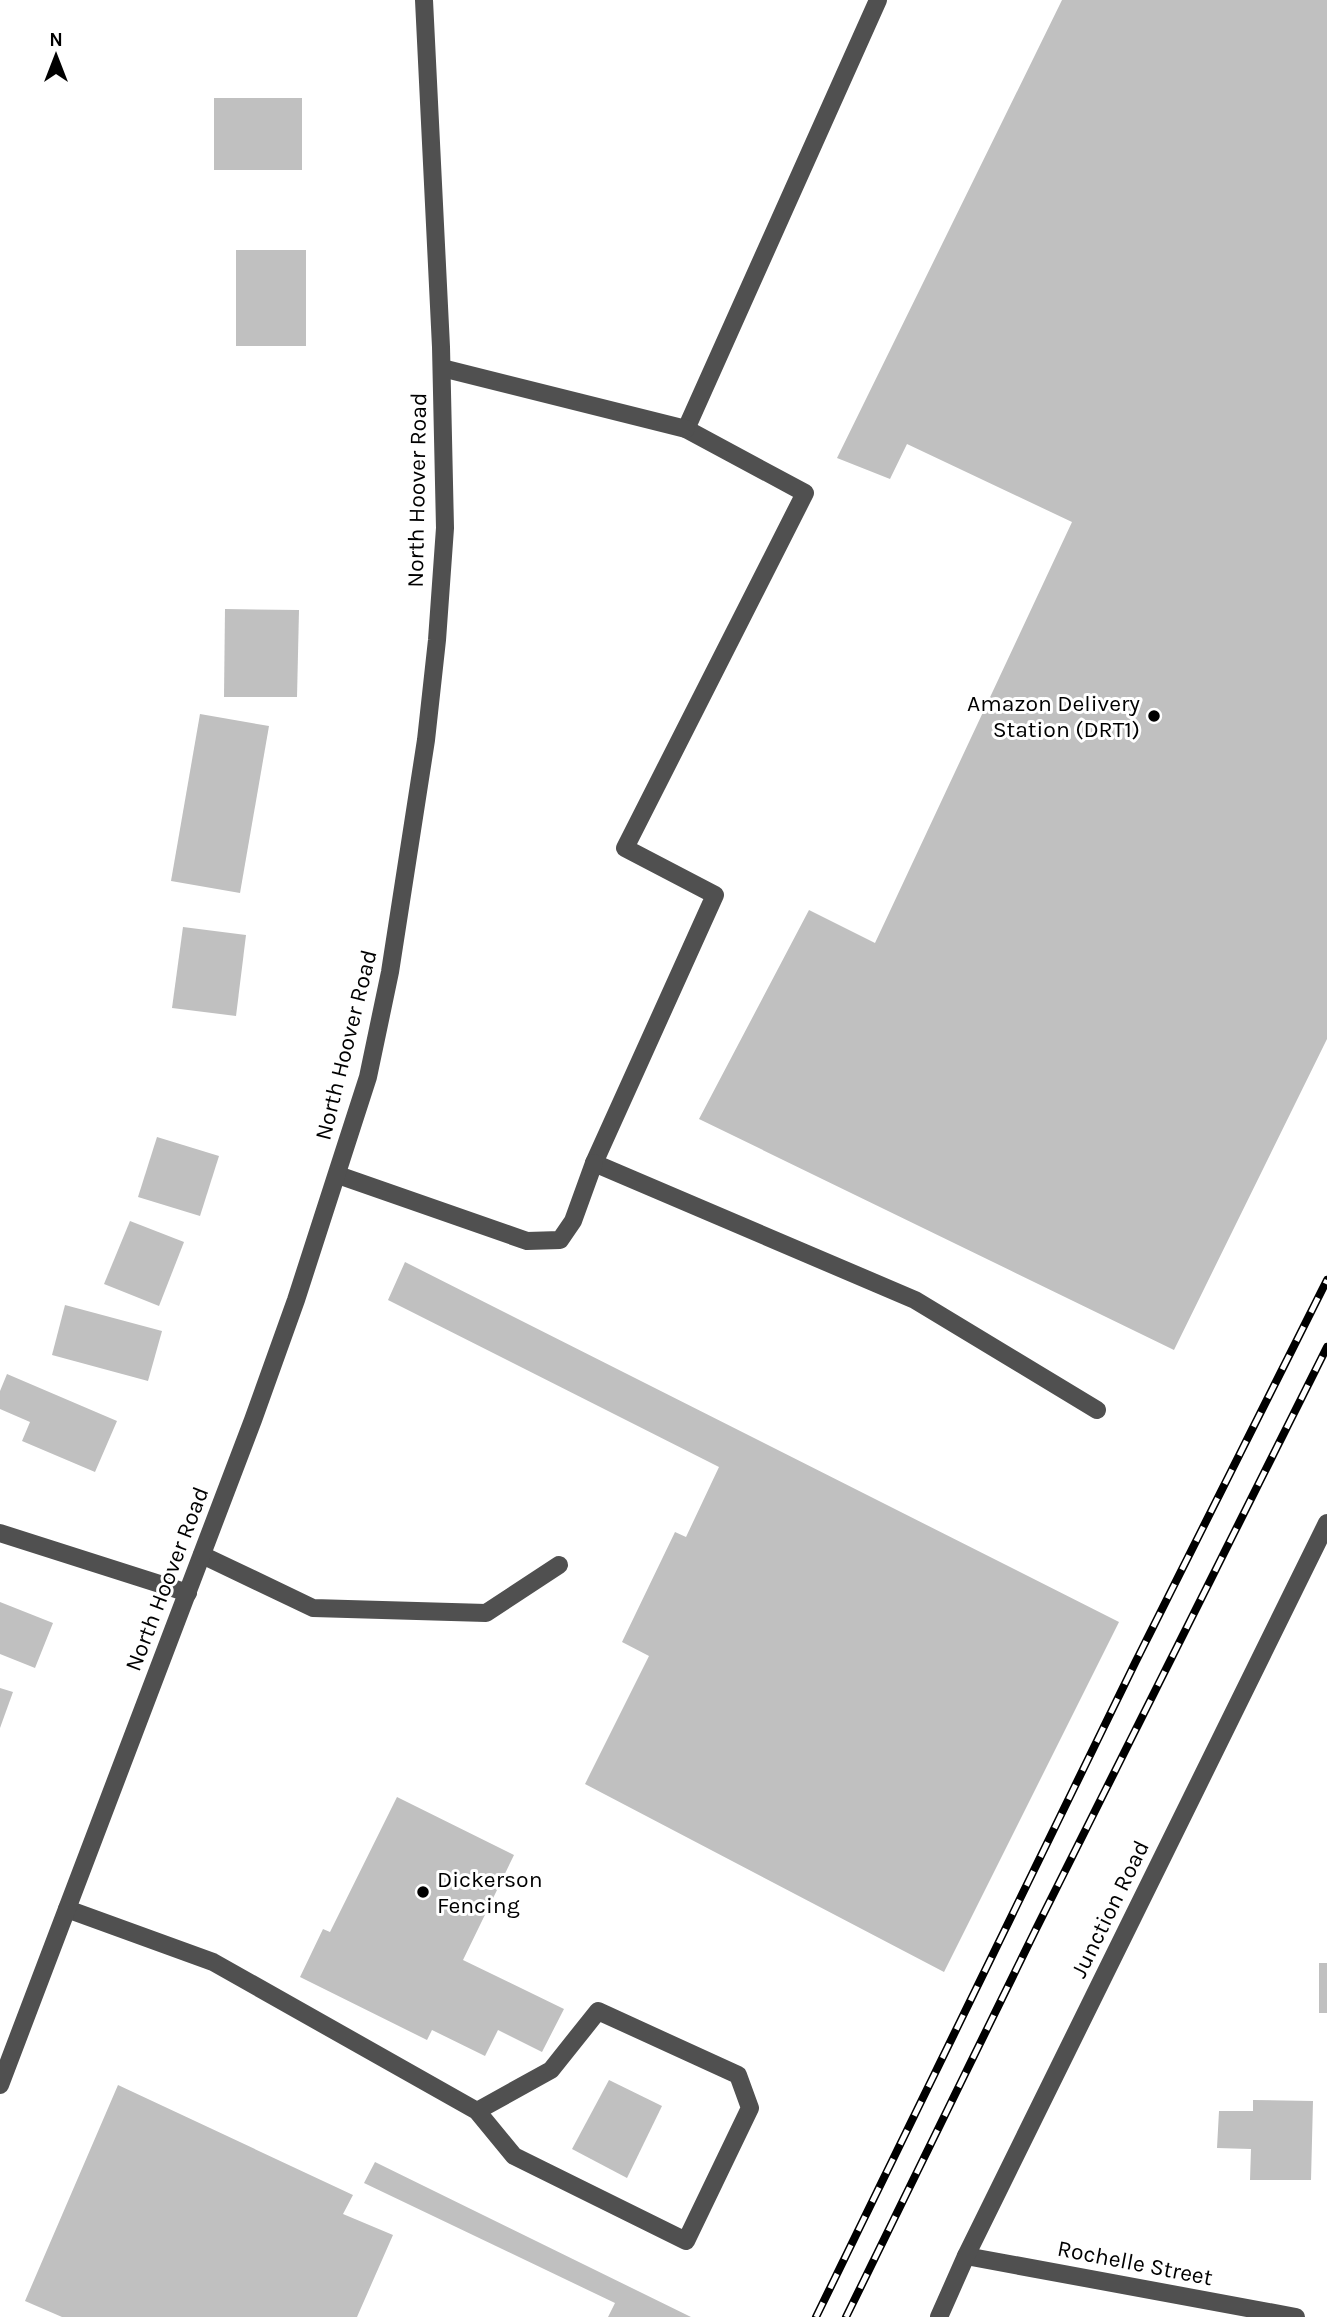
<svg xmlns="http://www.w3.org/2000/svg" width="1327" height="2317" font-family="Karla,sans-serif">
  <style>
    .building { fill: #c0c0c0 }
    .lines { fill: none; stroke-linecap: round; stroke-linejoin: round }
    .minor { stroke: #505050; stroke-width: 18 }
    .rail-casing { stroke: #000; stroke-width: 8 }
    .rail { stroke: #fff; stroke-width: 5; stroke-dasharray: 16; stroke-linecap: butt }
    .poi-dot { fill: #000; stroke: #fff; stroke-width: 2.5 }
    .labels { text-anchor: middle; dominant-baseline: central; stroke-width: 6; stroke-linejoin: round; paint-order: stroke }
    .street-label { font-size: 23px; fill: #000; stroke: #fff }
    .poi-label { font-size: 23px; fill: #000; stroke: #fff; text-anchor: end }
  </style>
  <rect width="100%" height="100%" fill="#fff"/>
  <g class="building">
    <path d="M 1062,0 L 1327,0 L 1327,1039 L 1174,1350 L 699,1119 L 809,910 L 875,943 L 1072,522 L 907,444 L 890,479 L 837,458 Z"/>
    <rect x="214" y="98" width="88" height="72"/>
    <rect x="236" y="250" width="70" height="96"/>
    <path d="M 225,609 L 299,610 L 297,697 L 224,697 Z"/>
    <path d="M 200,714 L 269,726 L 240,893 L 171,881 Z"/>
    <path d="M 183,927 L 246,935 L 236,1016 L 172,1008 Z"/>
    <path d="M 157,1137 L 219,1156 L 200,1216 L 138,1197 Z"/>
    <path d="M 130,1221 L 184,1242 L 159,1306 L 104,1284 Z"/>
    <path d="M 405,1262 L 1119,1622 L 944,1972 L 585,1784 L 649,1656 L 622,1642 L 675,1532 L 686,1537 L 719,1467 L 388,1300 Z"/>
    <path d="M 65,1305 L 162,1331 L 148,1381 L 52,1355 Z"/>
    <path d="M 7,1374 L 117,1421 L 95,1472 L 22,1441 L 30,1422 L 0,1409 L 0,1391 Z"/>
    <path d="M 0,1602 L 53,1623 L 35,1668 L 0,1654 Z"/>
    <path d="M 0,1688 L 13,1692 L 0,1728 Z"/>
    <path d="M 397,1797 L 514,1855 L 463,1960 L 564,2009 L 542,2052 L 498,2030 L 485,2056 L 432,2030 L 427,2040 L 300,1977 L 323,1929 L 330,1932 Z"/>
    <rect x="1319" y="1963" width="8" height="50"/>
    <path d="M 609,2080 L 662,2106 L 627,2178 L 572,2149 Z"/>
    <path d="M 118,2085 L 353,2195 L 343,2214 L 393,2235 L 357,2317 L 62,2317 L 25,2301 Z"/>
    <path d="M 1253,2100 L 1313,2101 L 1311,2180 L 1250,2180 L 1251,2149 L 1217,2148 L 1219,2111 L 1253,2111 Z"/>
    <path d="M 375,2162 L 691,2317 L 608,2317 L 615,2303 L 364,2183 Z"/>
  </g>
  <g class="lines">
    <g class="minor">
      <path d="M 878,0 L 686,429 L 805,493 L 625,848 L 715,895 L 594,1163 L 915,1300 L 1097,1410"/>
      <path d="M 442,368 L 686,429"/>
      <path d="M 338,1175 L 527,1241 L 560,1240 L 573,1221 L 594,1163"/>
      <path d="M 0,1533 L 188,1593"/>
      <path d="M 202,1555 L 313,1608 L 486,1613 L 559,1565"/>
      <path d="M 67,1909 L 213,1962 L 477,2111 L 514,2156 L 686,2241 L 750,2108 L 738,2075 L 598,2011 L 551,2070 L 477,2111"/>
      <path d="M 0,2085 L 253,1420 L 296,1300 L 368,1077 L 390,972 L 426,740 L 437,640 L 445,528 L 441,347 L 424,0"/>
      <path d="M 966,2256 L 1296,2317"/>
      <path d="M 939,2317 L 966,2256 L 1327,1523"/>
    </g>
    <g class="rail-casing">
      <g id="rail">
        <path d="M 816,2317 L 1135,1663 L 1327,1280"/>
        <path d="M 846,2317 L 1037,1927 L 1327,1347"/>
      </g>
    </g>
    <use href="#rail" class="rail"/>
  </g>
  <g class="poi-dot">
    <circle cx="1154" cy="716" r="7"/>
    <circle cx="423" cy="1892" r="7"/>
  </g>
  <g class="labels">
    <g class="street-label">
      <text transform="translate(417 490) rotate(-89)">North Hoover Road</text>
      <text transform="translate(346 1045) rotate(-76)">North Hoover Road</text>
      <text transform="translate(167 1579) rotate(-69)">North Hoover Road</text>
      <text transform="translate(1110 1909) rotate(-64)">Junction Road</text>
      <text transform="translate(1135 2263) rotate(11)">Rochelle Street</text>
    </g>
    <g class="poi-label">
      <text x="1140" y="703">Amazon Delivery<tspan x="1140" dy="26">Station (DRT1)</tspan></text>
      <text x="437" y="1879" text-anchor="start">Dickerson<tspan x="437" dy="26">Fencing</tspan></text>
    </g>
  </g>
  <g transform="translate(56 56)" stroke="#ffffff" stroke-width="5" paint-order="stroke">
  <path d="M0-5L12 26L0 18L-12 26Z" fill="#000000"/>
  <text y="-10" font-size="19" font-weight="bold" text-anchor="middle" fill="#000000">N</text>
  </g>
</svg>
